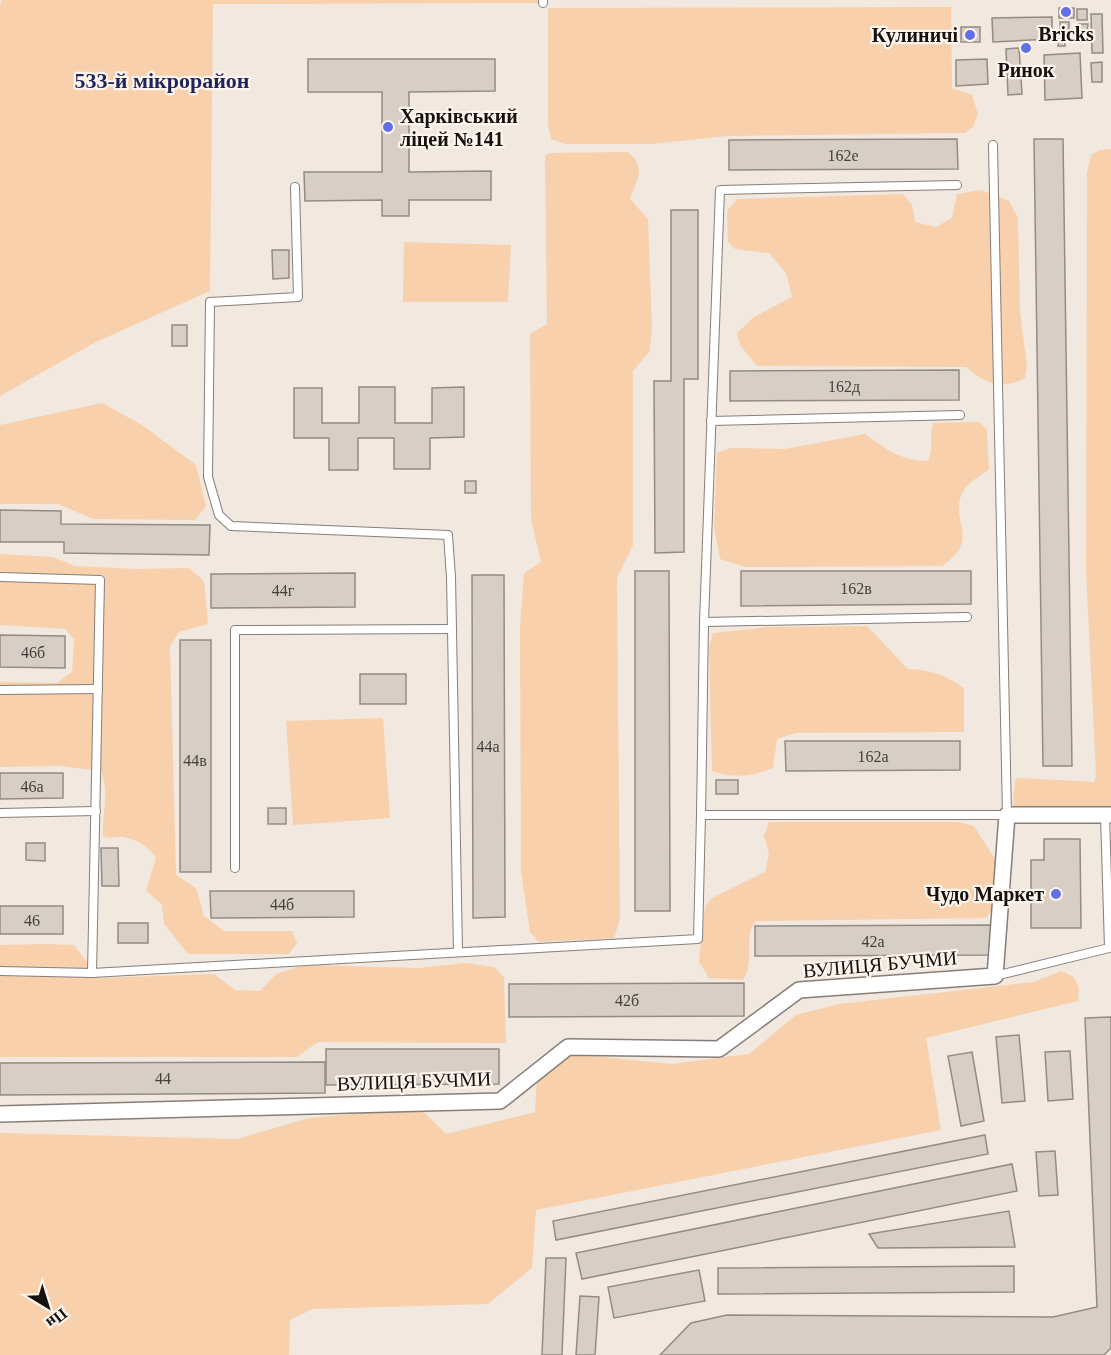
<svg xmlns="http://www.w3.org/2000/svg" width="1111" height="1355" font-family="'Times New Roman',serif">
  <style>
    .green { fill: #f8d0ab }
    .building { fill: #d7cec6; stroke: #948c84; stroke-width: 1.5 }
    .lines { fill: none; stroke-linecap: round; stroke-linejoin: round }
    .lane-casing { stroke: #877e77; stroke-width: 10 }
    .street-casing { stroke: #877e77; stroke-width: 18 }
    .lane { stroke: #fff; stroke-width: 8 }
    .street { stroke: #fff; stroke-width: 15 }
    .poi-dot { fill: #6170e8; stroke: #fff5ed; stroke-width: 2 }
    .labels { text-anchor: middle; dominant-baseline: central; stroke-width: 4.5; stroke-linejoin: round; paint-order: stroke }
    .number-label { font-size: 16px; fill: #45403c }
    .poi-label { font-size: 20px; font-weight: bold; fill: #14110e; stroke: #fff5ed }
    .street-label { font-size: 20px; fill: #14110e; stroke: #fff5ed }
    .quarter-label { font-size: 22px; font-weight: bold; fill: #1e245c; stroke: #fff5ed }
  </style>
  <rect width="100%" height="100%" fill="#f1e8e0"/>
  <g class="green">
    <path d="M 2,0 L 543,0 L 543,3 L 213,4 L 210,291 L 96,342 L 0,396 L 0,5 Z"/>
    <path d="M 951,7 L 952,88 L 972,95 L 978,114 L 973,127 L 965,133 L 727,136 L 652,144 L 565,144 L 551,139 L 548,124 L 548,8 Z"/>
    <path d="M 1111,149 L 1111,813 L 1019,811 L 1013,807 L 1015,780 L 1019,778 L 1094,782 L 1096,776 L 1086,571 L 1087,173 L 1091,155 L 1100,150 Z"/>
    <path d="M 628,152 C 647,167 637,180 630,199 L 648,219 L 652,327 L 650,351 L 633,371 L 633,545 L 617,578 L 620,919 L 614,938 L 539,942 L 530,932 L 521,871 L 520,627 L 524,573 L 541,562 L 531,519 L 530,334 L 547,324 L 545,156 L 549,153 Z"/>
    <path d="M 981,190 L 1009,201 L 1018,218 L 1020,311 L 1027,367 L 1025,378 C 1001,391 985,383 966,367 L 757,366 L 740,345 L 737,333 L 754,317 L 792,297 L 786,273 L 769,253 L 735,249 L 728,242 L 727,211 L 737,199 L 903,194 L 912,205 L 915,222 L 936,227 L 952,218 L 957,194 Z"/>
    <path d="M 404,242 L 511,245 L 508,302 L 403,302 Z"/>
    <path d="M 102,403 L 142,425 L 196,465 L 206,506 L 195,520 L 93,519 L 58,504 L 0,504 L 0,425 Z"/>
    <path d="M 979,422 L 987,430 L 989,469 C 982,475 968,482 964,490 C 946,519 984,538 942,566 L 746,567 L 720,559 L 714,528 L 717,453 L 730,448 L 785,449 L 865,434 C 885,449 902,461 928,461 C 934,447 929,437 933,423 Z"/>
    <path d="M 0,554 L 53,557 L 75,566 L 136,569 L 189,568 L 204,581 L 208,624 L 179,632 L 170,646 L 176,875 L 196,888 L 204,916 L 224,931 L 292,931 L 297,943 L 289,954 L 188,954 L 164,924 L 162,905 L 146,890 L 156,858 C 149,847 137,839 122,837 C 114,836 111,840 103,836 C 102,809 110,798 101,771 L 61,766 L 0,767 L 0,682 L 57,683 L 72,672 L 74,639 L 65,629 L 0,625 Z"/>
    <path d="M 867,626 L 908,669 C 932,670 945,675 964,688 L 964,732 L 796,733 L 777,739 L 773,768 C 753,776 733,779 712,771 L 709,648 L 713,633 L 769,627 Z"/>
    <path d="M 383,718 L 390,818 L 293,825 L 286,721 Z"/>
    <path d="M 769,822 L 958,822 L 974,826 L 999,865 L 995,905 L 986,918 L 756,921 C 742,937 756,961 743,980 L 709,978 L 699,962 L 705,907 L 712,898 L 765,872 L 769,853 L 764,836 Z"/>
    <path d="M 45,944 L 74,945 L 99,978 L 214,974 L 235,990 L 260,991 L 276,974 L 304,965 L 419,968 L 466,963 L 494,967 L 504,977 L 506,1043 L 318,1042 L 297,1057 L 0,1057 L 0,945 Z"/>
    <path d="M 1061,971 L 1074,977 L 1079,988 L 1078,1001 L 926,1038 L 941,1130 L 536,1210 L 532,1268 L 488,1304 L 313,1309 L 290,1320 L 289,1355 L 0,1355 L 0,1133 L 237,1139 L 309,1118 L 420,1108 L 446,1134 L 535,1112 L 537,1078 L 572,1054 L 672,1064 L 749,1054 L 796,1015 L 839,1004 L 1033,982 Z"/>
  </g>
  <g class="building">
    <rect x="1059" y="8" width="15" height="10"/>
    <rect x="1077" y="9" width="10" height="11"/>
    <path d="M 1091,14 L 1102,14 L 1103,53 L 1092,53 Z"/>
    <path d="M 1052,17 L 1052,39 L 993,42 L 992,18 Z"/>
    <rect x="1060" y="22" width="9" height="13"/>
    <path d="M 1079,24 L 1088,24 L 1087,32 L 1079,32 Z"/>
    <rect x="961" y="27" width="19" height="15"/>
    <path d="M 1059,39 L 1065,39 L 1065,46 L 1058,46 Z"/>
    <path d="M 1019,48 L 1022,94 L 1008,95 L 1006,49 Z"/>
    <path d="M 1080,53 L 1082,98 L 1045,100 L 1044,55 Z"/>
    <path d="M 308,59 L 495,59 L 495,91 L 409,92 L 409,172 L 491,171 L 491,200 L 409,200 L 409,216 L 382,216 L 382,200 L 305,201 L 304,172 L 382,172 L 382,92 L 308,92 Z"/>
    <path d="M 987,59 L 988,84 L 956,86 L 956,60 Z"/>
    <path d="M 1102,62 L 1102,82 L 1092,82 L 1091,63 Z"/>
    <path d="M 957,139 L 958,169 L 729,170 L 729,140 Z"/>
    <path d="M 1034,139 L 1063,139 L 1072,766 L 1043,766 Z"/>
    <path d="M 671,210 L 698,210 L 698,379 L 684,379 L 684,552 L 655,553 L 654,381 L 671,381 Z"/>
    <path d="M 272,250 L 289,250 L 289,278 L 273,279 Z"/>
    <rect x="172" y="325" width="15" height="21"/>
    <path d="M 959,370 L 959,400 L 730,401 L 730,371 Z"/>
    <path d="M 359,387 L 395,387 L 395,423 L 432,423 L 432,388 L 464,387 L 464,437 L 430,438 L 430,469 L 394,469 L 394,438 L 358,438 L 358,470 L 329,470 L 329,438 L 294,438 L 294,388 L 322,388 L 322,423 L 359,423 Z"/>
    <rect x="465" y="481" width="11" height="12"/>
    <path d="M 0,510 L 61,511 L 61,524 L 210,525 L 209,555 L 64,553 L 64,542 L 0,542 Z"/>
    <path d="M 635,571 L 669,571 L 670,911 L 635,911 Z"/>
    <path d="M 741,571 L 971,571 L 971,604 L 741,606 Z"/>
    <path d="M 355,573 L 355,607 L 211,608 L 211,574 Z"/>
    <path d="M 472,575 L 504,575 L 505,917 L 473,918 Z"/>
    <path d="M 0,635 L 65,636 L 65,668 L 0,667 Z"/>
    <rect x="180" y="640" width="31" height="232"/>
    <rect x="360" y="674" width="46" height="30"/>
    <path d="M 785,741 L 960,741 L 960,770 L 786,771 Z"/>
    <path d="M 0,773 L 63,773 L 63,798 L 0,799 Z"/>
    <rect x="716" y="780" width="22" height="14"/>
    <rect x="268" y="808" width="18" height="16"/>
    <path d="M 1044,839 L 1080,839 L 1081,928 L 1031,928 L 1031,860 L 1044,860 Z"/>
    <path d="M 26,843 L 45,843 L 45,861 L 26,860 Z"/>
    <path d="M 101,848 L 118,848 L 119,886 L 102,886 Z"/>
    <path d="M 210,891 L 354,891 L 354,917 L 211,918 Z"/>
    <rect x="0" y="906" width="63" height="28"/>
    <rect x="118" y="923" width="30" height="20"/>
    <path d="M 991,925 L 991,955 L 755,956 L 755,926 Z"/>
    <path d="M 744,983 L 744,1016 L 509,1017 L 509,984 Z"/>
    <path d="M 1111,1017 L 1111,1348 L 1104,1355 L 660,1355 L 691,1323 L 727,1315 L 1053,1317 L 1097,1307 L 1085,1018 Z"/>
    <path d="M 1019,1035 L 1025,1101 L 1002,1103 L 996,1037 Z"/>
    <path d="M 326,1049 L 499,1049 L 499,1084 L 326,1085 Z"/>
    <path d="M 1070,1051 L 1073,1099 L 1048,1101 L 1045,1052 Z"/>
    <path d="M 972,1052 L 984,1121 L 961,1126 L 948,1056 Z"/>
    <path d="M 325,1062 L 325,1093 L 0,1095 L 0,1063 Z"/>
    <path d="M 985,1135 L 988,1154 L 556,1240 L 553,1221 Z"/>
    <path d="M 1055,1151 L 1058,1195 L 1039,1196 L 1036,1152 Z"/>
    <path d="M 1012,1164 L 1017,1191 L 582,1279 L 576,1253 Z"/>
    <path d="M 1009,1211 L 1015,1247 L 878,1248 L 869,1234 Z"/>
    <path d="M 546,1258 L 566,1258 L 562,1355 L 542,1355 Z"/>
    <path d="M 1014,1266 L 1014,1292 L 718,1294 L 718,1268 Z"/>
    <path d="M 699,1270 L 705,1301 L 614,1318 L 608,1287 Z"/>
    <path d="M 580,1296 L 599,1297 L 595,1355 L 576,1355 Z"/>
  </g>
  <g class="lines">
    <g class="lane-casing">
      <g id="lane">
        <path d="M 543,0 L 543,3"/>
        <path d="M 295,187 L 298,297 L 210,302 L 208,477 L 219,515 L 231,526 L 448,535 L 451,577 L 458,952"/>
        <path d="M 711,421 L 960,415"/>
        <path d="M 0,577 L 100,580 L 92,973"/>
        <path d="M 704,622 L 967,617"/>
        <path d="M 0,690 L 98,689"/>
        <path d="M 0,813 L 96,811"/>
        <path d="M 701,815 L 704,622 L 720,190 L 957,185"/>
        <path d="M 235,868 L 235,630 L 452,629"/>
        <path d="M 0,971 L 92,973 L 698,939 L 701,815 L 1007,815 L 993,145"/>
        <path d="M 995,976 L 1109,948 L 1105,815"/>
      </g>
    </g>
    <g class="street-casing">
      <path id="street" d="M 0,1114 L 500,1101 L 568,1047 L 719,1049 L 799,990 L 995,976 L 1007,815 L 1111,815"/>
    </g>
    <use href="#lane" class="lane"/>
    <use href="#street" class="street"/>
  </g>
  <g class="poi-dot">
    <circle cx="1066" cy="12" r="6"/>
    <circle cx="970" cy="35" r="6"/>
    <circle cx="1026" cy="48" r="6"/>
    <circle cx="388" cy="127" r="6"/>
    <circle cx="1056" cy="894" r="6"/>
  </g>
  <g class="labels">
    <g class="number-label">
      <text x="843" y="155">162е</text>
      <text x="844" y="386">162д</text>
      <text x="856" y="588">162в</text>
      <text x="283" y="590">44г</text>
      <text x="33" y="652">46б</text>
      <text x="488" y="746">44а</text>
      <text x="873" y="756">162а</text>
      <text x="195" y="760">44в</text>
      <text x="32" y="786">46а</text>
      <text x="282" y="904">44б</text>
      <text x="32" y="920">46</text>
      <text x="873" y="941">42а</text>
      <text x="627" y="1000">42б</text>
      <text x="163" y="1078">44</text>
    </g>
    <g class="poi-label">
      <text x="1066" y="34">Bricks</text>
      <text x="958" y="35" text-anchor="end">Кулиничі</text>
      <text x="1026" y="70">Ринок</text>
      <text x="400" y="116" text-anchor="start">Харківський<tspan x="400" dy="23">ліцей №141</tspan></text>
      <text x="1044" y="894" text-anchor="end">Чудо Маркет</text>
    </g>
    <g class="street-label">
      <text transform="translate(880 964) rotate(-5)">ВУЛИЦЯ БУЧМИ</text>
      <text transform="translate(414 1081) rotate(-2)">ВУЛИЦЯ БУЧМИ</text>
    </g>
    <g class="quarter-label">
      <text x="162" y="80">533-й мікрорайон</text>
    </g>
  </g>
  <g transform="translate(48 1307) rotate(142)" stroke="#fff5ed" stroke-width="4.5" paint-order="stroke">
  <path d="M0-4.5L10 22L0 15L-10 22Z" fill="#14110e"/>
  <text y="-9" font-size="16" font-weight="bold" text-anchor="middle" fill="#14110e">Пн</text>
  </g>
</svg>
